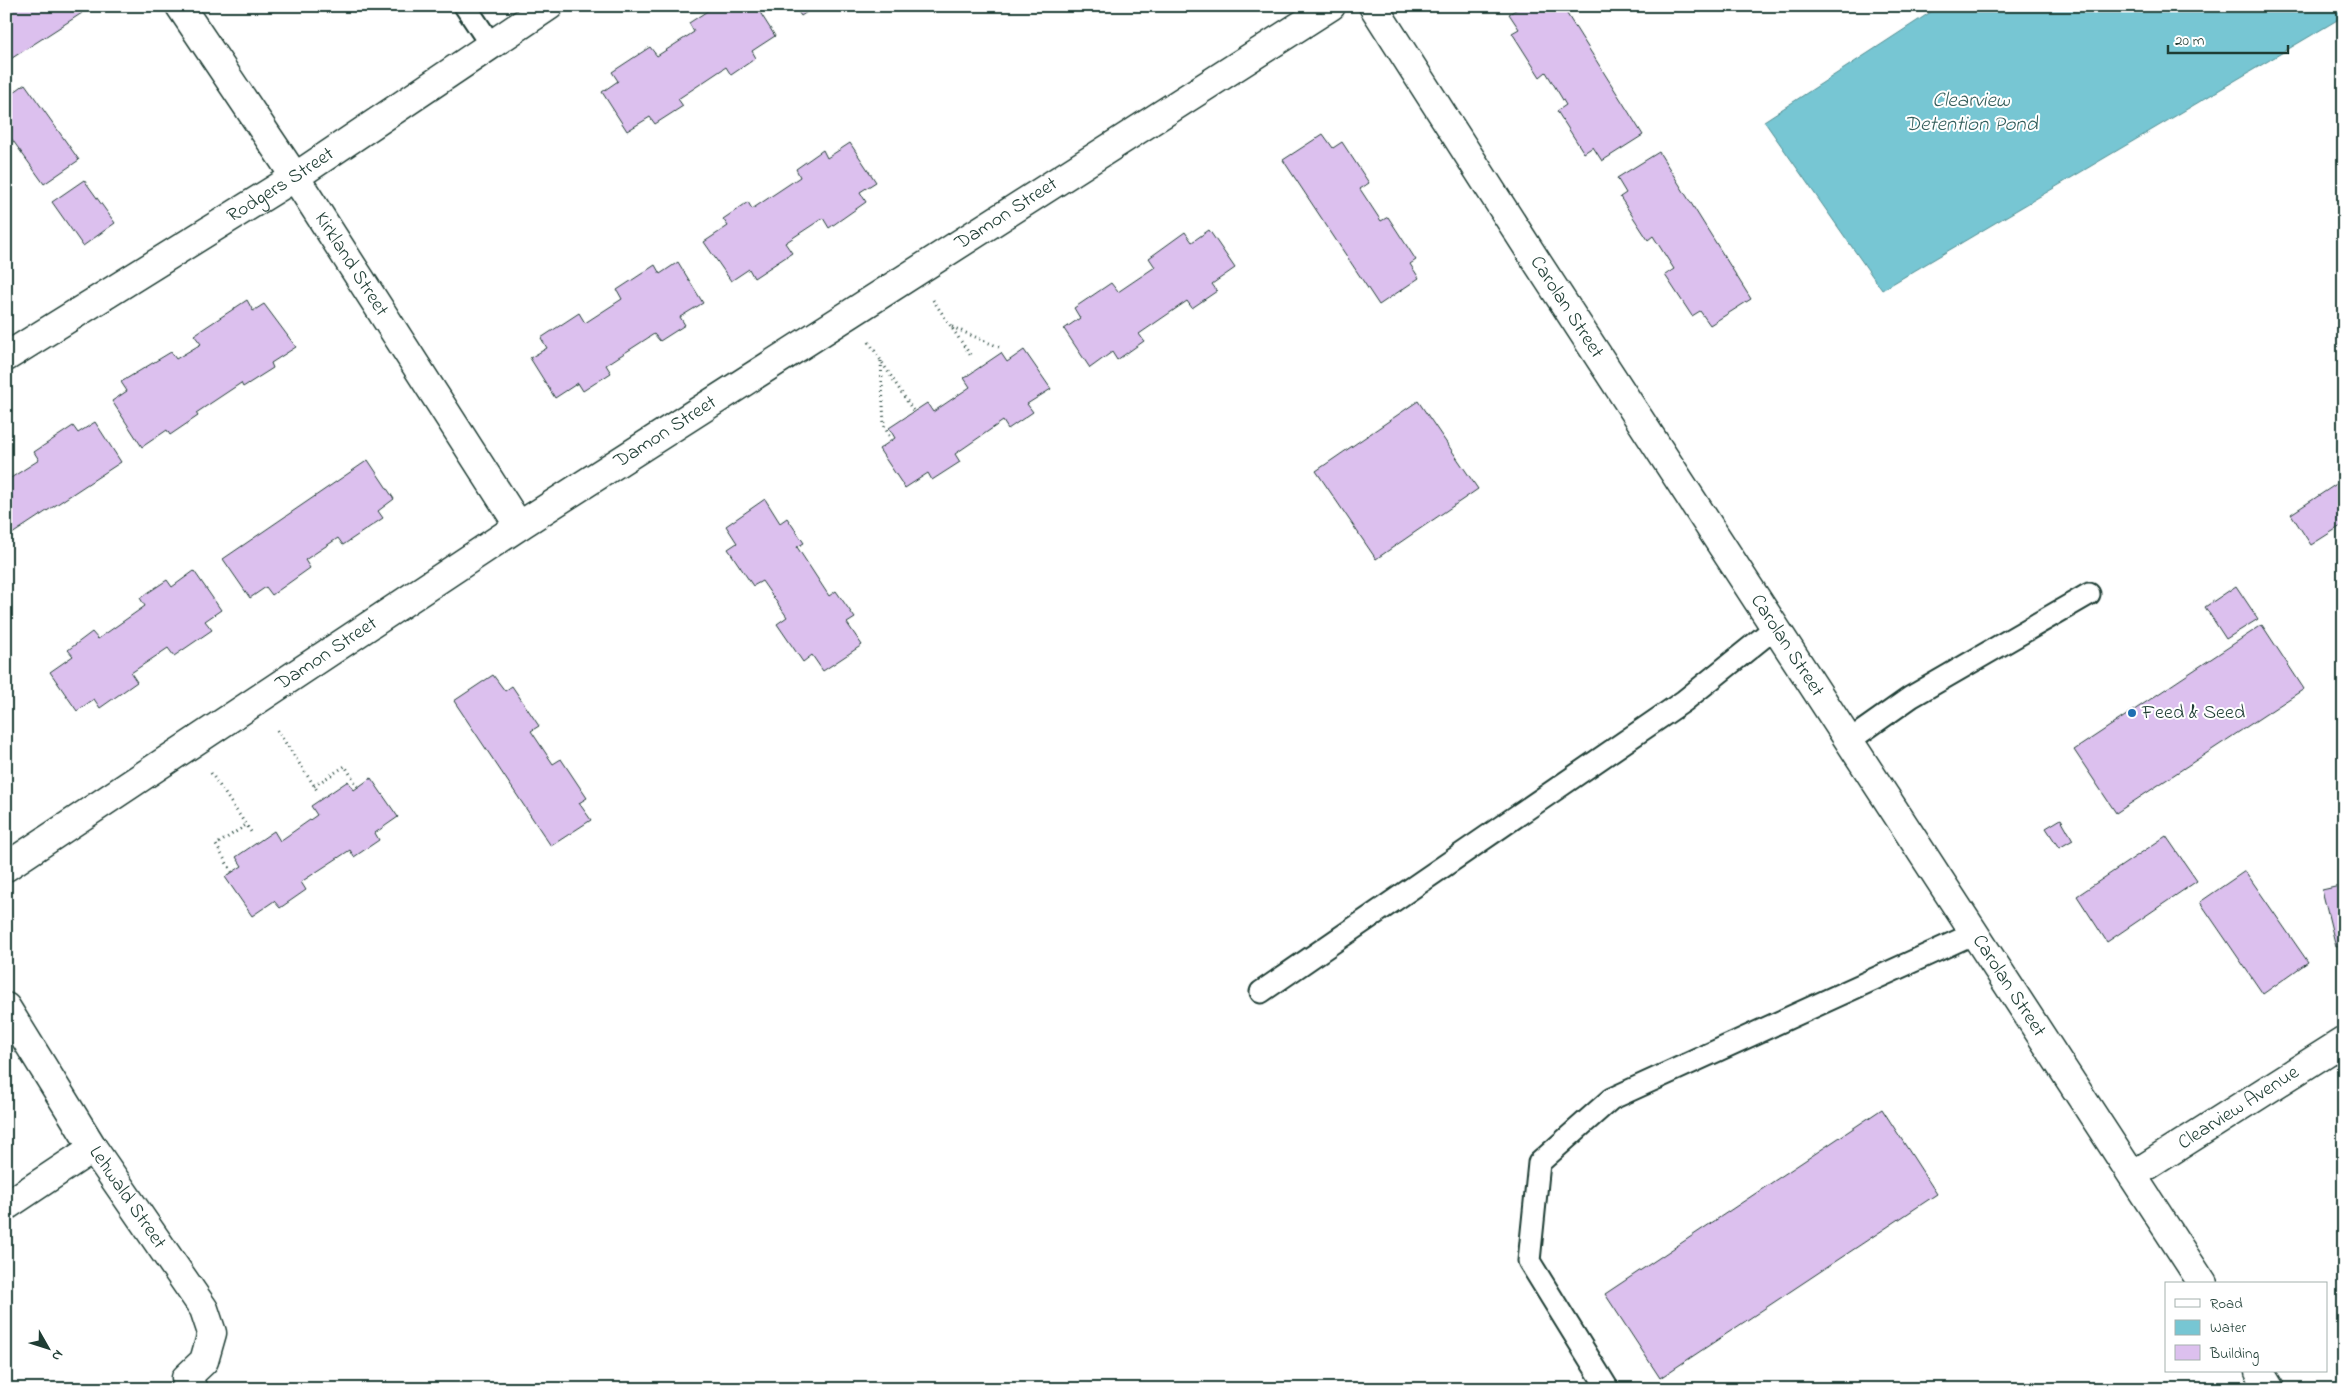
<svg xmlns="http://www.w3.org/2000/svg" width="2350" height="1395" font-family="'Indie Flower',sans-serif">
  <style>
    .water { fill: #77c6d3; stroke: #548f93 }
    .building { fill: #dcc0ee; stroke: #1f3d34 }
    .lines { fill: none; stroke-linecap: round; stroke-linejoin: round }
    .service-casing { stroke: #1f3d34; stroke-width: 25 }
    .minor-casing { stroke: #1f3d34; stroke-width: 31 }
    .tertiary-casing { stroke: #1f3d34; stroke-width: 31 }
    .path { stroke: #1f3d34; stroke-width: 3; stroke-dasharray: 1 4; stroke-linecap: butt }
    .service { stroke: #fff; stroke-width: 21 }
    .minor { stroke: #fff; stroke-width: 28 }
    .tertiary { stroke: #fff; stroke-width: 28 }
    .poi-dot { fill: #1f6fb2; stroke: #fff; stroke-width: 2 }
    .labels { text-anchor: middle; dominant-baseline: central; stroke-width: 4; stroke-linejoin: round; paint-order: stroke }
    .street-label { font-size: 20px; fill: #1f3d34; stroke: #fff }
    .poi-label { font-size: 20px; fill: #1f3d34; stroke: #fff; text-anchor: start }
    .water-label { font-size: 21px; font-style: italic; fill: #355f5c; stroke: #fff }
  </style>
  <rect width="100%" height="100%" fill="#fff"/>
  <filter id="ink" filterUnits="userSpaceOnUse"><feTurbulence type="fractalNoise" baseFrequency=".02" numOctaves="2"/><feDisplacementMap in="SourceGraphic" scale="10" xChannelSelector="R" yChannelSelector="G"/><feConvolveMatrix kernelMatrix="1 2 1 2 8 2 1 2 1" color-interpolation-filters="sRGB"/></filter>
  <g filter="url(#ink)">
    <path class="water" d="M 1940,6 L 2344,6 L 2344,16 L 1882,290 L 1764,121 Z"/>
    <g class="building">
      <path d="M 6,6 L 78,6 L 82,13 L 6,62 Z"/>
      <path d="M 715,6 L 756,6 L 775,36 L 752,51 L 756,58 L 731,75 L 726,67 L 678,99 L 683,106 L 655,124 L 650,117 L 627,131 L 602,92 L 618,81 L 612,72 L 650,47 L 657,56 L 694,32 L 689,23 Z"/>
      <path d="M 794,6 L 816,6 L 801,16 Z"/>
      <path d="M 1522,6 L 1562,6 L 1643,135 L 1602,161 L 1593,147 L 1584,153 L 1557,111 L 1566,105 L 1546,72 L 1540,77 L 1512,33 L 1519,29 L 1509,14 Z"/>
      <path d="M 25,84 L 79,160 L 44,184 L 6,131 L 6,98 Z"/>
      <path d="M 1323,134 L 1333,148 L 1342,142 L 1369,183 L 1360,189 L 1381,221 L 1388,217 L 1416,260 L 1410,264 L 1419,278 L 1379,305 L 1283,160 Z"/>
      <path d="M 850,143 L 876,182 L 860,192 L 866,202 L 829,228 L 823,218 L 785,243 L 792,253 L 754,278 L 749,269 L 731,281 L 704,242 L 728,226 L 723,219 L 748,202 L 752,209 L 800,177 L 796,169 L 823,150 L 827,158 Z"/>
      <path d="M 1659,152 L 1751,299 L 1710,325 L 1700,311 L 1692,316 L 1665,275 L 1674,269 L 1653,236 L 1648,240 L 1620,197 L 1626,193 L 1617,178 Z"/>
      <path d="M 84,180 L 115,223 L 83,246 L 52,202 Z"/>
      <path d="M 1209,230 L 1235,268 L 1212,284 L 1217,291 L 1192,308 L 1187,301 L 1139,334 L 1144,341 L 1117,360 L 1112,352 L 1090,368 L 1064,329 L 1080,318 L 1074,308 L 1111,283 L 1118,292 L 1155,267 L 1149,258 L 1185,232 L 1192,242 Z"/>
      <path d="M 678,262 L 703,303 L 680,317 L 685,325 L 660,341 L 654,334 L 606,365 L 611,373 L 583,391 L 578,383 L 555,398 L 530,358 L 547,348 L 541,338 L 579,313 L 585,323 L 622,299 L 617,290 L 655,265 L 660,274 Z"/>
      <path d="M 247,300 L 253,311 L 264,304 L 296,347 L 271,363 L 273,368 L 243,387 L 241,383 L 196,413 L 198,416 L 170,435 L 167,430 L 142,447 L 112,401 L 127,391 L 121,382 L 171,352 L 176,359 L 201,344 L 194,335 Z"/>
      <path d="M 1024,350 L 1051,389 L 1027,404 L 1033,412 L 1008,429 L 1003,421 L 955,454 L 960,462 L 932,480 L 928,473 L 905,488 L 879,449 L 895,438 L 889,428 L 927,403 L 933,412 L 970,387 L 964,378 L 1001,353 L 1007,362 Z"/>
      <path d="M 1418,401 L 1478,489 L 1376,559 L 1316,471 Z"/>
      <path d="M 95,422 L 121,462 L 6,538 L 6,481 L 39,460 L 34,452 L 73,426 L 78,433 Z"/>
      <path d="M 368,460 L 394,499 L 378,511 L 383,518 L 343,545 L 338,538 L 305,560 L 310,568 L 272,595 L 266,587 L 250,598 L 223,559 Z"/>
      <path d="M 2344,479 L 2344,524 L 2311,545 L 2291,514 Z"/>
      <path d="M 765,499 L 780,523 L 787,518 L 804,543 L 797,547 L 829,596 L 836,591 L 855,618 L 847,623 L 862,645 L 823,671 L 812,655 L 803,662 L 777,624 L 787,617 L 762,581 L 753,586 L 728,549 L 737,543 L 726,526 Z"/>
      <path d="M 194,571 L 221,610 L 205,621 L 212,630 L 174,656 L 168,648 L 131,673 L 137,682 L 100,708 L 94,699 L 77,711 L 50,672 L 73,656 L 68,650 L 92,632 L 98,639 L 145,606 L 140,598 L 167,580 L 172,587 Z"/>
      <path d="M 2236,586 L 2258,619 L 2226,639 L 2205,607 Z"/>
      <path d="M 2262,625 L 2304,689 L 2116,813 L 2074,750 Z"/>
      <path d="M 493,675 L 505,691 L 512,686 L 539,726 L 531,731 L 553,764 L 561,759 L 587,798 L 579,803 L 591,820 L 551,846 L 454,701 Z"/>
      <path d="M 371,778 L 398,817 L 375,833 L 379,840 L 354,857 L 350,850 L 301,882 L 306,890 L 280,908 L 274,901 L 252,916 L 225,877 L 242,866 L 236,857 L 274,831 L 280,841 L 317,815 L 311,806 L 348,781 L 354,790 Z"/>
      <path d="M 2061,819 L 2073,840 L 2059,848 L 2046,828 Z"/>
      <path d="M 2166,836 L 2197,881 L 2107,942 L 2077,896 Z"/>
      <path d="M 2245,871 L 2308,962 L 2263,994 L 2200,902 Z"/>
      <path d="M 2344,885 L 2344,945 L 2336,947 L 2322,890 Z"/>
      <path d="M 1882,1109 L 1937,1194 L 1660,1378 L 1605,1294 Z"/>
    </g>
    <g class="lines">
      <g class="service-casing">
        <g id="service">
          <path d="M 465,6 L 491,45"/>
          <path d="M 1850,740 L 1911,697 L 2089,594"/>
          <path d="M 1261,992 L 1684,701 L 1776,627"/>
          <path d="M 1608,1389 L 1529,1261 L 1539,1163 L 1611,1099 L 1975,933"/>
        </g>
      </g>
      <g class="minor-casing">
        <g id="minor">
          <path id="s1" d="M 180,6 L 295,177 L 519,526"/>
          <path id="s2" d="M 6,357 L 295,177 L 549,6"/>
          <path id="s3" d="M 6,867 L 519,526 L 1331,6"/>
          <path id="s4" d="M 6,1007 L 93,1148 L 204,1309 L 212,1333 L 204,1361 L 186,1378 L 193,1389"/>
          <path id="s5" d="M 2133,1175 L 2344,1041"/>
          <path d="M 6,1206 L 93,1148"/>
        </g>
      </g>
      <g class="tertiary-casing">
        <g id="tertiary">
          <path id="s6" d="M 1373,6 L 1537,262 L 2203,1284"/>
          <path d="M 2259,1371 L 2270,1389"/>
        </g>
      </g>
      <g class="path">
        <path d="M 933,300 L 971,356"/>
        <path d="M 952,327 L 1001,348"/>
        <path d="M 869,342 L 914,412"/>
        <path d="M 881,361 L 884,425 L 891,440"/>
        <path d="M 277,730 L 317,790"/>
        <path d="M 211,773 L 251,832"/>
        <path d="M 314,786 L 345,766 L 358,787"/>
        <path d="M 232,872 L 216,845 L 246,825"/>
      </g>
      <use href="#service" class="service"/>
      <use href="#minor" class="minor"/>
      <use href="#tertiary" class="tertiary"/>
    </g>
  </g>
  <circle class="poi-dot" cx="2132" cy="713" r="5"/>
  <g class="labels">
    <g class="street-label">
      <text stroke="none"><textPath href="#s2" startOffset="324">Rodgers Street</textPath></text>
      <text stroke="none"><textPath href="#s3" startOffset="1195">Damon Street</textPath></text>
      <text stroke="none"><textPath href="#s1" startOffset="310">Kirkland Street</textPath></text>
      <text stroke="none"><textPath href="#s6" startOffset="358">Carolan Street</textPath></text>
      <text stroke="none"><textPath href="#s3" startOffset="790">Damon Street</textPath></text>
      <text stroke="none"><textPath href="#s6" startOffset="762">Carolan Street</textPath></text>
      <text stroke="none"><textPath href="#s3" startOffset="385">Damon Street</textPath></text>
      <text stroke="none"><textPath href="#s6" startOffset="1168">Carolan Street</textPath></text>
      <text stroke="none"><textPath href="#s5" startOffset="125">Clearview Avenue</textPath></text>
      <text stroke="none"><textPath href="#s4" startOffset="226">Lehwald Street</textPath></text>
    </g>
    <g class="poi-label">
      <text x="2142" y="713">Feed &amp; Seed</text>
    </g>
    <g class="water-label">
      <text x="1971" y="101">Clearview<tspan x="1971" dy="24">Detention Pond</tspan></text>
    </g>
  </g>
  <rect width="2350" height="1395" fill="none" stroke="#fff" stroke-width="25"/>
  <rect x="12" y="12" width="2325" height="1370" fill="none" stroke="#1f3d34" stroke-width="2" filter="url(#ink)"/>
  <rect x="2165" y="1282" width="162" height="90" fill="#ffffff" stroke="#a5b1ae"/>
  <rect x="2175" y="1299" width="25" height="8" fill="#ffffff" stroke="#a5b1ae"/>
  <text x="2210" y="1308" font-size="15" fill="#1f3d34">Road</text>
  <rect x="2175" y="1320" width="25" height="15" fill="#77c6d3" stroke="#a5b1ae"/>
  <text x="2210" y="1332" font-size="15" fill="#1f3d34">Water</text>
  <rect x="2175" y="1345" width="25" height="15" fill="#dcc0ee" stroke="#a5b1ae"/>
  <text x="2210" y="1358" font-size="15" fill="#1f3d34">Building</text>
  <g transform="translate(48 1348) rotate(129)" stroke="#ffffff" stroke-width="4" paint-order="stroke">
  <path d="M0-4L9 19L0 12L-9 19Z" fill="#1f3d34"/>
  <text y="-8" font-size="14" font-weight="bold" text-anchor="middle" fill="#1f3d34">N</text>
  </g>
  <path d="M2168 45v8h120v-8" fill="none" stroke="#1f3d34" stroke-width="2.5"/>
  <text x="2175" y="45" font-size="15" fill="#1f3d34" stroke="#ffffff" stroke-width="4" paint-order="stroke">20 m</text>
</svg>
